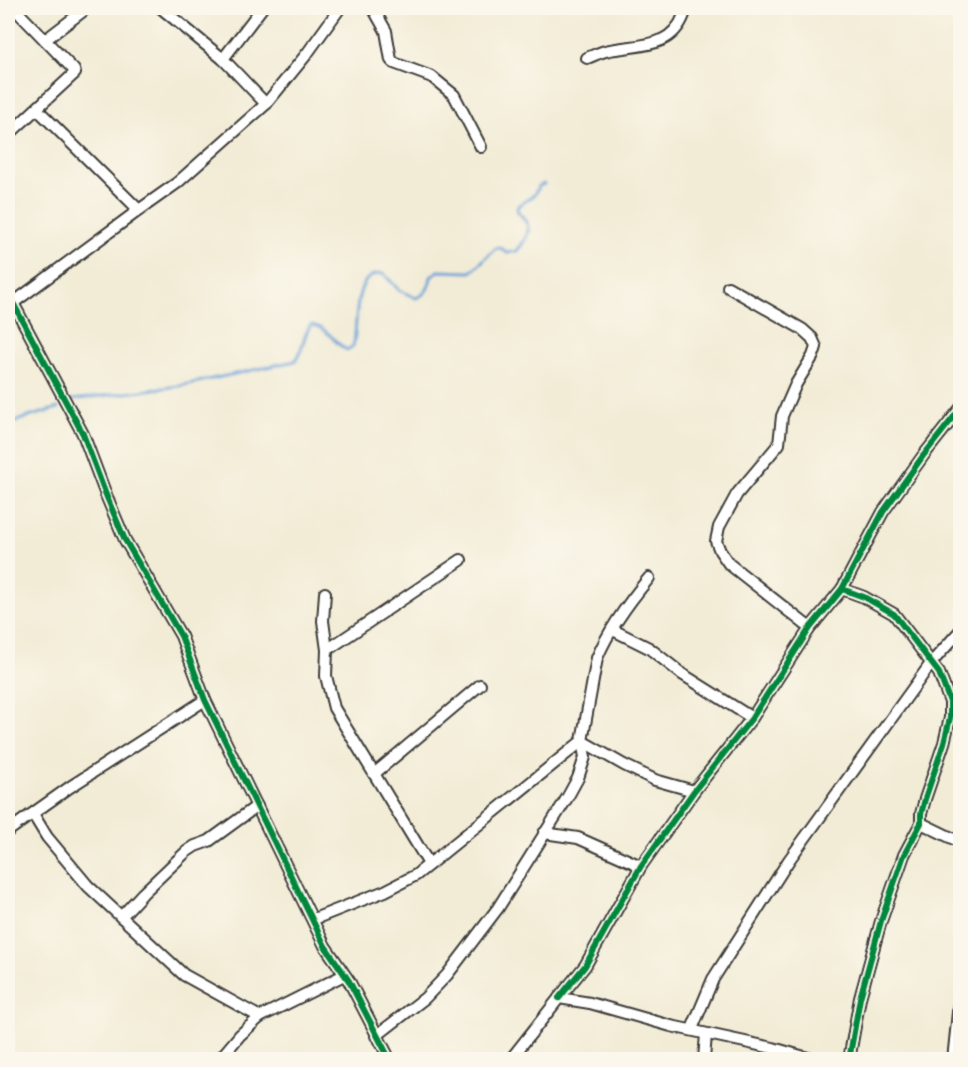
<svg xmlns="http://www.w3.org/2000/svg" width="968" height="1067" font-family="Kalam,sans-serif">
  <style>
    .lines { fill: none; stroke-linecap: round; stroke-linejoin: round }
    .stream { stroke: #6aa1d8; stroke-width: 3 }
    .minor-casing { stroke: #3c3b38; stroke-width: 14 }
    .minor { stroke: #fff; stroke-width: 10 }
    .cycleway-casing { stroke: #fbf7ec; stroke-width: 10 }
    .cycleway { stroke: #00873e; stroke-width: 6 }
  </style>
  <rect width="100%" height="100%" fill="#fbf7ec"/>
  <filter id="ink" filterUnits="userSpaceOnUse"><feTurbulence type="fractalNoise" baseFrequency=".0167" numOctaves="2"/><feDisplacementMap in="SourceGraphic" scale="12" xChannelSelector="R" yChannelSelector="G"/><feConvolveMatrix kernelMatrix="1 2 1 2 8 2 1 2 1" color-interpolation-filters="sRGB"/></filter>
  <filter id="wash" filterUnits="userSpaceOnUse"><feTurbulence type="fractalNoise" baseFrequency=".008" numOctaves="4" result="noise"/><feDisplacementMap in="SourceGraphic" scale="24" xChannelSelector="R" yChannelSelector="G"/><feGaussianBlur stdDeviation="1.35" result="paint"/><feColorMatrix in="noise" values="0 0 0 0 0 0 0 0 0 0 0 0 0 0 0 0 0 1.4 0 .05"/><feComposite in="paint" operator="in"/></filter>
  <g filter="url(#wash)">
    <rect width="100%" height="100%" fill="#f2ecd6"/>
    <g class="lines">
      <g class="stream">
        <path d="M 72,400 L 179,386 L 295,361 C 304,350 302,336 311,325 C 329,327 333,343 347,350 L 353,346 C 359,328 350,270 384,274 L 399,290 L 416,298 C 427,294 429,287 431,277 L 438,271 L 471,272 L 496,248 L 501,248 L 507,253 L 517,251 C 529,236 534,227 518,212 L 517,207 L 534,195 L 539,186 L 544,184"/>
        <path d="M 8,427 L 19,420 L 58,408"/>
      </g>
    </g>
  </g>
  <g filter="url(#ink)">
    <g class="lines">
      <g class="minor-casing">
        <g id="minor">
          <path d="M 161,8 L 223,59 L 266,104"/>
          <path d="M 373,8 L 386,31 L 391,60 L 394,63 L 432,77 L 454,95 L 481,147"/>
          <path d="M 45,40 L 87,8"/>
          <path d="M 587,58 C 595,55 602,51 610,50 C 640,44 671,49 684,15 L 682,8"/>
          <path d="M 223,59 L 262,8"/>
          <path d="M 37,109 L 139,210"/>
          <path d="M 8,135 L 75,73 L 74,70 L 14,8"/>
          <path d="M 728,287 L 802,329 L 812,338 L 816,347 L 813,356 L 796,384 L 782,416 L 779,444 L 737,494 L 719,527 L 716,541 L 720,551 L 729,564 L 810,628"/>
          <path d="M 8,297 L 13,303 L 83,434 L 106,495 L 125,540 L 181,636 L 205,700 L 325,946 L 349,981 L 390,1060"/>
          <path d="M 13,303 L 139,210 L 177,183 L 266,104 L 306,55 L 340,8"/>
          <path d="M 842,589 L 864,597 L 894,614 L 939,673 L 950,702 L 950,718 L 944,743 L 925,799 L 921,814 L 921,823 L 904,855 L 881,921 L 860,998 L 849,1060"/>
          <path d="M 325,593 L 323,621 L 327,650 L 326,676 L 334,708 L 429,864"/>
          <path d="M 613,630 L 649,648 L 682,674 L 752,718"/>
          <path d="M 327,650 L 461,560"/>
          <path d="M 374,774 L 480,685"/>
          <path d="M 33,814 L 47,837 L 88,886 L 184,975 L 260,1017"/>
          <path d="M 921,823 L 960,842"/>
          <path d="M 8,831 L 70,787 L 205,700"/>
          <path d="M 544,833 L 578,838 L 641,866"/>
          <path d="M 121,917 L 143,893 L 186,852 L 195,846 L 209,841 L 257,806"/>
          <path d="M 314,919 L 385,891 L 416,875 L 582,741 L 624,765 L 655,780 L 694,791"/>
          <path d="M 559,998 L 585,966 L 641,866 L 694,791 L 752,718 L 810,628 L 842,589 L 883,512 L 923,456 L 960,409"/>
          <path d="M 692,1029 L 713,979 L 789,860 L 932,662 L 960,631"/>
          <path d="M 376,1036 L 425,998 L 447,975 L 498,908 L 567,798 L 578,778 L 585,757 L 582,741 L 597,658 C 609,629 629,602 649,578"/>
          <path d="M 219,1060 L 240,1035 L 260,1017 L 344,975"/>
          <path d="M 510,1060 L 559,998 L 590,1003 L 671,1026 L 773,1048 L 815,1060"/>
          <path d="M 704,1060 L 706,1034"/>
          <path d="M 953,1060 L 960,993"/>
        </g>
      </g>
      <use href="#minor" class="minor"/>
      <g class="cycleway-casing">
        <g id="cycleway">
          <path d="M 8,297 L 13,303 L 83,434 L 106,495 L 125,540 L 181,636 L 205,700 L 325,946 L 349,981 L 390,1060"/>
          <path d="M 842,589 L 864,597 L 894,614 L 939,673 L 950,702 L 950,718 L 944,743 L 925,799 L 921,814 L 921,823 L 904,855 L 881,921 L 860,998 L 849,1060"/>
          <path d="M 559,998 L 585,966 L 641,866 L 694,791 L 752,718 L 810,628 L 842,589 L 883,512 L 923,456 L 960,409"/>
        </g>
      </g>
      <use href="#cycleway" class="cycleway"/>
    </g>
  </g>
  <rect width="968" height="1067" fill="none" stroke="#fbf7ec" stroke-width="30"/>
</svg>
